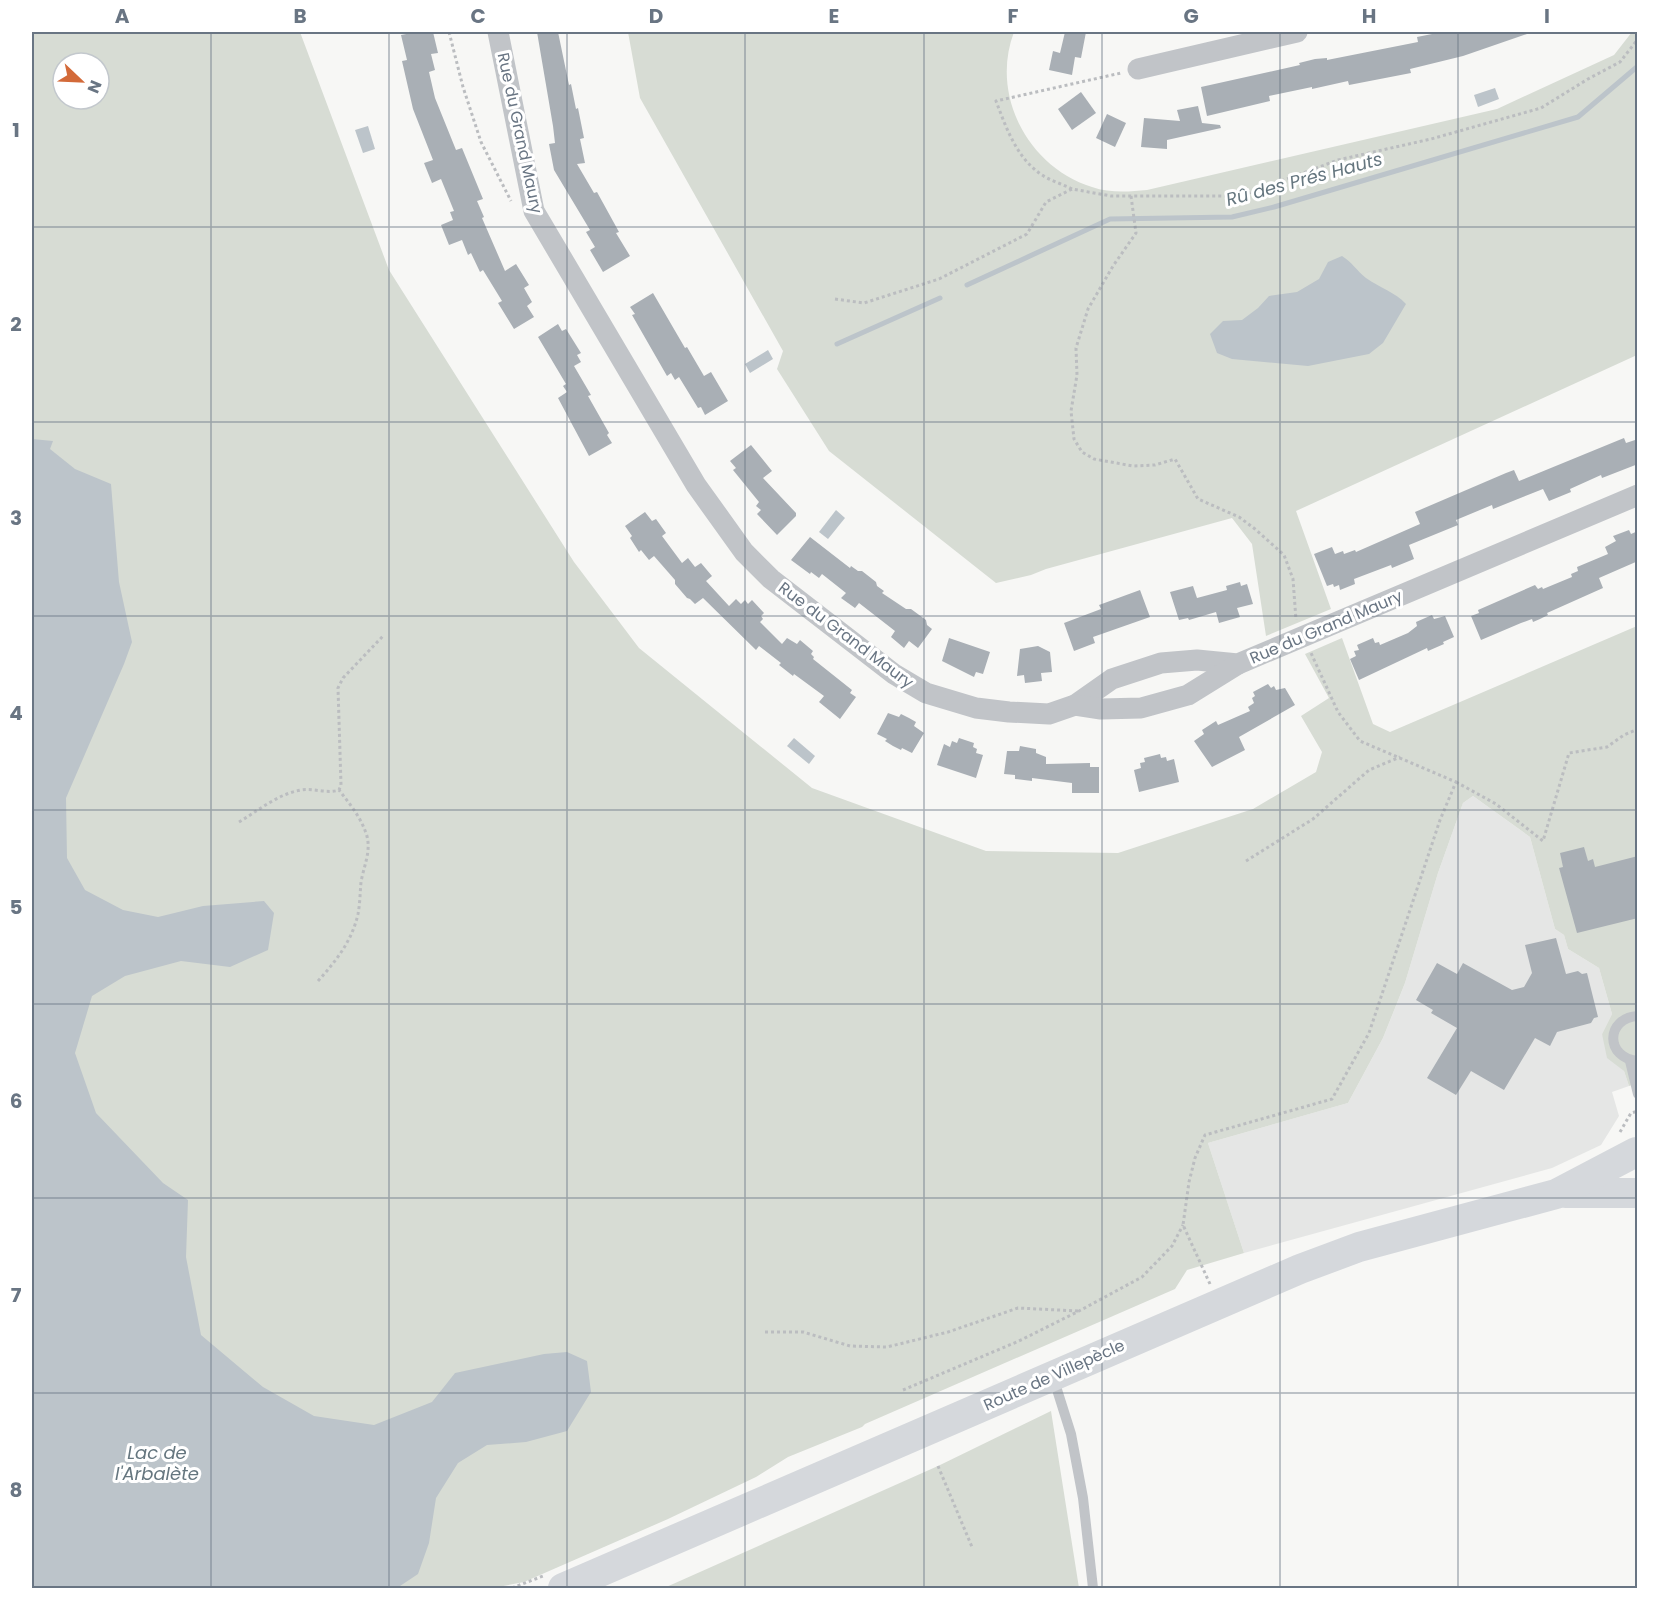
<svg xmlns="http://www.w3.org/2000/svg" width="1669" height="1620" font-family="Poppins,sans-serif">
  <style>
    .built { fill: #e5e6e5 }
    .green { fill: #d7dcd4; fill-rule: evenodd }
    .water { fill: #bcc4ca }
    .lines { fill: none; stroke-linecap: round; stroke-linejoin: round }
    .stream { stroke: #bcc4ca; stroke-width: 5 }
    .building { fill: #a9afb5 }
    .path { stroke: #bbbdc0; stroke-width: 3; stroke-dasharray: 3 3; stroke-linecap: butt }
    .lane { stroke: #c1c4c8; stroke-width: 10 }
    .street { stroke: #c1c4c8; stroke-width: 21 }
    .secondary { stroke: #d5d8dc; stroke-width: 30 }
    .grid { fill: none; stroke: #697583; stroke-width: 1.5; stroke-opacity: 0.55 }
    .labels { text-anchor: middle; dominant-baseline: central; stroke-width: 6; stroke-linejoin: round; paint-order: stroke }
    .street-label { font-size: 16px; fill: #697583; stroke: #fff }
    .water-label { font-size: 18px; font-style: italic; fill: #65767f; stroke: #fff }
    .neatline { fill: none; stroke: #697583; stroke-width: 2 }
    .grid-label { font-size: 20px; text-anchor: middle; font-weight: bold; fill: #697583 }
  </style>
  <rect width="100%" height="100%" fill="#f7f7f5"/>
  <path class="built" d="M 1473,796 L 1530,837 L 1555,929 L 1564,935 L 1568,949 L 1599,968 L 1612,1014 L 1602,1034 L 1624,1071 L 1629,1086 L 1612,1092 L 1619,1116 L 1601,1145 L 1552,1168 L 1244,1253 L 1208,1143 L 1348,1103 L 1383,1038 L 1405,983 L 1438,873 L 1463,803 Z"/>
  <g class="green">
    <path d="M 32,32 L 300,32 L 389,270 L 574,562 L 639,648 L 812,788 L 986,851 L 1118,853 L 1253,809 L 1316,772 L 1322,752 L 1301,716 L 1329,698 L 1305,654 L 1342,638 L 1373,724 L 1390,732 L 1637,626 L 1637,1083 L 1629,1086 L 1624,1071 L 1607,1058 L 1602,1034 L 1612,1014 L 1599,968 L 1568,949 L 1564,935 L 1555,929 L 1530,837 L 1473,796 L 1463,803 L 1438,873 L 1405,983 L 1383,1038 L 1348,1103 L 1208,1143 L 1244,1253 L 1187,1270 L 1175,1289 L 865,1424 L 862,1427 L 788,1457 L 756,1477 L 668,1519 L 524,1582 L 493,1588 L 485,1587 L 32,1588 ZM 63,63 L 99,63 L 99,99 L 63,99 Z"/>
    <path d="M 628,32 L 1014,32 C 990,95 1028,167 1092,187 C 1109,193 1128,192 1147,190 L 1497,109 L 1614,55 L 1632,32 L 1637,32 L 1637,355 L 1296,511 L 1331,609 L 1266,636 L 1252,544 L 1232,518 L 1046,569 L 1031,575 L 996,583 L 829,451 L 777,369 L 783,351 L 640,98 Z"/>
    <path d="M 1051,1411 L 1079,1588 L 664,1588 L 938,1466 Z"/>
  </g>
  <g class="water">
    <path d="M 1495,88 L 1499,99 L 1478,107 L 1474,95 Z"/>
    <path d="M 368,126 L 375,149 L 363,153 L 355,130 Z"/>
    <path d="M 1342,256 C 1352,262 1357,271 1366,278 C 1380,288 1395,292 1406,304 L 1383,343 L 1369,354 L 1308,366 L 1232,359 L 1217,353 L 1210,334 L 1223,321 L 1242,320 L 1258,308 L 1269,296 L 1297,292 L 1319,279 L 1328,262 Z"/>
    <path d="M 768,350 L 773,359 L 750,373 L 745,364 Z"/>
    <path d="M 32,439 L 53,441 L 50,449 L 75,469 L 111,484 L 119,582 L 132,642 L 124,664 L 66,798 L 67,858 L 85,890 L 123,910 L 158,917 L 203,906 L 264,901 L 274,913 L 268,950 L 230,967 L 181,961 L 125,976 L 92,996 L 75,1053 L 96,1113 L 163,1183 L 188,1200 L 186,1257 L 201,1335 L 263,1387 L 314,1416 L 374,1425 L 432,1402 L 455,1373 L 544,1354 L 567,1352 L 587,1361 L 591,1392 L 567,1431 L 526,1442 L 487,1445 L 458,1463 L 436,1498 L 429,1543 L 418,1574 L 397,1588 L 32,1588 Z"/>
    <path d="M 836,510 L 845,518 L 828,539 L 819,532 Z"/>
    <path d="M 794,738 L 815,756 L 809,764 L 787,746 Z"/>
  </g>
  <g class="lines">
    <g class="stream">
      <path d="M 967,285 L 1110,219 L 1232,217 L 1274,207 L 1578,117 L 1638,66"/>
      <path d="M 837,344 L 940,298"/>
    </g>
  </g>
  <g class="building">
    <path d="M 417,32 L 433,32 L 438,53 L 431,54 L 435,70 L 429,72 L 435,98 L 456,150 L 462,148 L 483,199 L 477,201 L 484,217 L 482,218 L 505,271 L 516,264 L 529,285 L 524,288 L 532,302 L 527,306 L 534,317 L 514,329 L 498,303 L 502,301 L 483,270 L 480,272 L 471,253 L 468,255 L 462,240 L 449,245 L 441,225 L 453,220 L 450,212 L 454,211 L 441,179 L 432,183 L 424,163 L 433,160 L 413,109 L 402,61 L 407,60 L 401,35 Z"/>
    <path d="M 537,32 L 558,32 L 569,85 L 571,84 L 576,109 L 578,108 L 584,138 L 580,139 L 585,163 L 577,164 L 594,193 L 597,192 L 619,232 L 616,233 L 630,256 L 603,272 L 590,250 L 595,247 L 586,232 L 590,230 L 554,170 L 549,144 L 555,143 L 553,126 Z"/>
    <path d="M 1065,32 L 1086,32 L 1081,58 L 1075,57 L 1072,75 L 1049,70 L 1053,51 L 1060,53 Z"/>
    <path d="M 1442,32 L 1527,32 L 1527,34 L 1463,56 L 1410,69 L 1411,73 L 1349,85 L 1348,81 L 1312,89 L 1312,87 L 1269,96 L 1270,101 L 1207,116 L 1201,87 L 1300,65 L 1299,63 L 1315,59 L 1327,58 L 1327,60 L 1418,42 L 1417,37 Z"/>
    <path d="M 1081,92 L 1096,113 L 1072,130 L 1058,109 Z"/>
    <path d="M 1198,106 L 1202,123 L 1220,125 L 1221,128 L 1167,140 L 1167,149 L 1141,147 L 1144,118 L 1180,121 L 1177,110 Z"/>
    <path d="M 1107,114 L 1126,123 L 1115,147 L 1096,138 Z"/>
    <path d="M 653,293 L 685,348 L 687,347 L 704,376 L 711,372 L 728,401 L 705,415 L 701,407 L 698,408 L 679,377 L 675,380 L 671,373 L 667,376 L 632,315 L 635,314 L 630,307 Z"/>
    <path d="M 558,324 L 562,331 L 566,329 L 581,353 L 577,355 L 581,362 L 574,366 L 591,395 L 588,396 L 609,433 L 607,435 L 612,443 L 589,456 L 558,398 L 567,392 L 563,386 L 566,384 L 538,337 Z"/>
    <path d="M 1624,438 L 1626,443 L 1638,439 L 1638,464 L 1602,478 L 1601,475 L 1570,489 L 1571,492 L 1549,501 L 1543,489 L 1493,509 L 1492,505 L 1456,520 L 1458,525 L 1409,545 L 1414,559 L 1392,568 L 1391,565 L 1354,579 L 1355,584 L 1340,590 L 1339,585 L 1334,587 L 1333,584 L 1327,586 L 1314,554 L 1332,547 L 1335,554 L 1343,551 L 1344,554 L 1355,550 L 1356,552 L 1420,524 L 1415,512 L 1506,473 L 1514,470 L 1519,481 Z"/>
    <path d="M 751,445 L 772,471 L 763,478 L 796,513 L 796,516 L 777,535 L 757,514 L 761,510 L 756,506 L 759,502 L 733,470 L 736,468 L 730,461 Z"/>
    <path d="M 645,512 L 652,521 L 656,519 L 666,533 L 662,536 L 682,563 L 688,558 L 695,567 L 701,563 L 712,576 L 706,581 L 729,606 L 736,599 L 741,604 L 745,600 L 748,604 L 752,600 L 764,613 L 761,616 L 763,619 L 760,622 L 782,644 L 787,638 L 797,644 L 800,640 L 813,651 L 811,654 L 814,657 L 813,659 L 852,690 L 850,693 L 856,697 L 840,719 L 819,702 L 824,696 L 794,674 L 793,676 L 779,665 L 781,663 L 759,646 L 756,650 L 703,598 L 695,604 L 690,599 L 687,598 L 675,584 L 675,580 L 654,556 L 649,560 L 641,550 L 639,552 L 630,538 L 632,536 L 625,526 Z"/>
    <path d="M 1629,530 L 1631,534 L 1638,531 L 1638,561 L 1599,578 L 1603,588 L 1547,613 L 1548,615 L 1540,619 L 1533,622 L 1532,619 L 1521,623 L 1481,640 L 1471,616 L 1479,613 L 1478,610 L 1535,585 L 1538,589 L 1542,587 L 1543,589 L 1572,577 L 1571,574 L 1578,571 L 1577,567 L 1608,554 L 1605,547 L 1616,541 L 1613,536 Z"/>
    <path d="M 810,537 L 850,568 L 851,566 L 858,571 L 862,571 L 876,582 L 877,586 L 884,591 L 882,593 L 906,609 L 911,609 L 926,620 L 927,625 L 932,629 L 918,648 L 909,641 L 904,648 L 891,637 L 895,631 L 859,603 L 855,608 L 841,598 L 846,593 L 822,574 L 819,578 L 811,572 L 810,574 L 791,560 Z"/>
    <path d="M 1240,582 L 1241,586 L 1247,584 L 1253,604 L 1237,608 L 1240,617 L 1219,623 L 1216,612 L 1189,620 L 1188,618 L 1179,620 L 1170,592 L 1193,586 L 1197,598 L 1227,590 L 1226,586 Z"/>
    <path d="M 1140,590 L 1150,617 L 1093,637 L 1095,643 L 1074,651 L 1064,623 L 1101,609 L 1099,605 Z"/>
    <path d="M 1432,615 L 1434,619 L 1445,616 L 1454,637 L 1443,642 L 1444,644 L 1428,651 L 1427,648 L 1359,680 L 1350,659 L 1356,656 L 1354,651 L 1359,650 L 1357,645 L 1373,638 L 1375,643 L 1379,642 L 1380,645 L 1408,633 L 1417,626 L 1416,622 Z"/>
    <path d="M 949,638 L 990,652 L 983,674 L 976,672 L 974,677 L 942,661 Z"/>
    <path d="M 1038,646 L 1050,652 L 1052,672 L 1041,673 L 1042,681 L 1025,683 L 1024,675 L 1017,676 L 1020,649 Z"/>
    <path d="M 1268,684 L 1271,688 L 1274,686 L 1276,690 L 1285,688 L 1295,705 L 1239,737 L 1245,750 L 1212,767 L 1194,741 L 1204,734 L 1202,730 L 1216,721 L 1218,725 L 1250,711 L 1248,707 L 1254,703 L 1252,698 L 1255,696 L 1253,692 Z"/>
    <path d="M 888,713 L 899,717 L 901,714 L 909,718 L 916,722 L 914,726 L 924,733 L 912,753 L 902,748 L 901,750 L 893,746 L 885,741 L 887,739 L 877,734 Z"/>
    <path d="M 959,738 L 974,743 L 973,747 L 977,749 L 976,753 L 983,755 L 976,778 L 937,765 L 944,744 L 950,747 L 952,741 L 957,743 Z"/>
    <path d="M 1020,746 L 1036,749 L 1036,753 L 1046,757 L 1046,764 L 1090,763 L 1090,767 L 1099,767 L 1099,793 L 1072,793 L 1072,783 L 1032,778 L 1032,781 L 1015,779 L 1015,775 L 1004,774 L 1007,751 L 1019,751 Z"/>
    <path d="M 1160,754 L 1161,758 L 1166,757 L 1167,761 L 1174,759 L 1179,782 L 1139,792 L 1134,770 L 1141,768 L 1140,763 L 1145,762 L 1144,758 Z"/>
    <path d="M 1584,847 L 1588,861 L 1593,859 L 1595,867 L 1638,856 L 1638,918 L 1577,933 L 1559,868 L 1563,867 L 1560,853 Z"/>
    <path d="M 1556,938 L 1566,974 L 1578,971 L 1582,974 L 1587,973 L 1598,1017 L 1594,1018 L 1591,1023 L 1557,1032 L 1550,1046 L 1535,1038 L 1504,1090 L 1471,1071 L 1456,1095 L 1427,1078 L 1457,1028 L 1431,1013 L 1433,1010 L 1416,1000 L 1437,963 L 1457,974 L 1463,963 L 1512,990 L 1524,987 L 1532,973 L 1525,945 Z"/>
  </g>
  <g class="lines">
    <g class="path">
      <path d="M 449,32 L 463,87 L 481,142 L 511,201"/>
      <path d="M 1072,189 C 1064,185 1055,182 1047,178 C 1018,162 1007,130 996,101 L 1121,73"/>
      <path d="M 1131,196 L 1136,233 L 1113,266 L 1088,309 L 1076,348 L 1077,375 L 1071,411 L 1074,439 L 1082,452 L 1094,459 L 1133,466 L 1155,465 L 1175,459 L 1198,499 L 1239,517 L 1255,529 L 1284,555 L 1293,579 L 1296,620"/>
      <path d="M 835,299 L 864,303 L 939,279 L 1027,234 L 1046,202 L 1072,189 L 1111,196 L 1241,196 L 1338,160 L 1431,139 L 1541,108 L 1588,79 L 1620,62 L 1638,39"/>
      <path d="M 1456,782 L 1496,804 L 1543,841 L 1569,753 L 1607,747 L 1624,735 L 1638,729"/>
      <path d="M 239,822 C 259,810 278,794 301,790 C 314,788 327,794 339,790 L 341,785 L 338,688 L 343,678 L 383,636"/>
      <path d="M 1246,861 L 1313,819 L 1369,770 L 1400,757"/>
      <path d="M 318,981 C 336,961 352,941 358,914 C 360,904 360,893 361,882 C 364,865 372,850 366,833 C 360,816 349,803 339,790"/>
      <path d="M 1620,1132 L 1631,1113 L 1638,1111"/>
      <path d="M 1210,1284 L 1183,1225 L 1189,1182 L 1195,1158 L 1205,1135 L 1332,1099 L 1369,1033 L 1440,820 L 1456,782 L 1360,741 L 1338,712 L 1311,653"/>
      <path d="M 765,1332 L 803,1332 L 850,1346 L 887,1347 L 948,1332 L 1018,1308 L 1078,1311"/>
      <path d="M 903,1390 L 1019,1341 L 1079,1311 L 1142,1277 L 1172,1246 L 1183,1225"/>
      <path d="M 938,1466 L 972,1547"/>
      <path d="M 512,1588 L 543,1576"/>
    </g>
    <g class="lane">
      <path d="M 1638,1016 C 1605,1018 1605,1058 1638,1061"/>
      <path d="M 1630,1061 L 1638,1094"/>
      <path d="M 1053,1377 L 1071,1434 L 1083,1498 L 1093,1588"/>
    </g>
    <g class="street">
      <path d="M 498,32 L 534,211 L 696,485 L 744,552 L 771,579 L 894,674 L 926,693 L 976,708 L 1009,712 L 1049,714 L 1075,705 L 1112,679 L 1161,663 L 1197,660 L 1238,664 L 1638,495"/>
      <path d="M 1138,69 L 1297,32"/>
      <path d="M 1075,705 L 1101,709 L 1141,708 L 1188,695 L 1238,664"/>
    </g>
    <g class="secondary">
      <path d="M 1565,1193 L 1638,1193"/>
      <path d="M 563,1588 L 1300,1269 L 1359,1247 L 1556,1194 L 1636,1152"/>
    </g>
  </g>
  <path class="grid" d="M 211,32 L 211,1588M 389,32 L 389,1588M 567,32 L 567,1588M 745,32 L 745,1588M 924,32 L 924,1588M 1102,32 L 1102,1588M 1280,32 L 1280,1588M 1458,32 L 1458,1588M 32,227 L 1638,227M 32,422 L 1638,422M 32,616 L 1638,616M 32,810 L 1638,810M 32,1004 L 1638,1004M 32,1198 L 1638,1198M 32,1393 L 1638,1393"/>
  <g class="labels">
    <g class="street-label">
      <text transform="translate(520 133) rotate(78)">Rue du Grand Maury</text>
      <text transform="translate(1326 627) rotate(-23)">Rue du Grand Maury</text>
      <text transform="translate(846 635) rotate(37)">Rue du Grand Maury</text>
      <text transform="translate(1054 1375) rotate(-24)">Route de Villepècle</text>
    </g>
    <g class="water-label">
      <text transform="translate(1304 179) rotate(-15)">Rû des Prés Hauts</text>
      <text x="157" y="1452">Lac de<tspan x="157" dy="21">l'Arbalète</tspan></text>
    </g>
  </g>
  <rect width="1669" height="1620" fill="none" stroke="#ffffff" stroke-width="66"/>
  <g transform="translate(81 81) rotate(113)"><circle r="28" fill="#ffffff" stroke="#c3c8cd" stroke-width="1.5"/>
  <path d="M0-4.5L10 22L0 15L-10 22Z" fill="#d36a39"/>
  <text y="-9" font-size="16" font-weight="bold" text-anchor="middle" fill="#697583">N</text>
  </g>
  <rect x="33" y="33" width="1603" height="1554" class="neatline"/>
  <g class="grid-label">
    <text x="122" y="23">A</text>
    <text x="300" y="23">B</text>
    <text x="478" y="23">C</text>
    <text x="656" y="23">D</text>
    <text x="834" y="23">E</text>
    <text x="1013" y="23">F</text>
    <text x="1191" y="23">G</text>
    <text x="1369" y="23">H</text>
    <text x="1547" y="23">I</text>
    <text x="16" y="137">1</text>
    <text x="16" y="331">2</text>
    <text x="16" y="525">3</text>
    <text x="16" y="720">4</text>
    <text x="16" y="914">5</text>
    <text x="16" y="1108">6</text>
    <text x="16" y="1302">7</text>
    <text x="16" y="1497">8</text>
  </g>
</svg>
